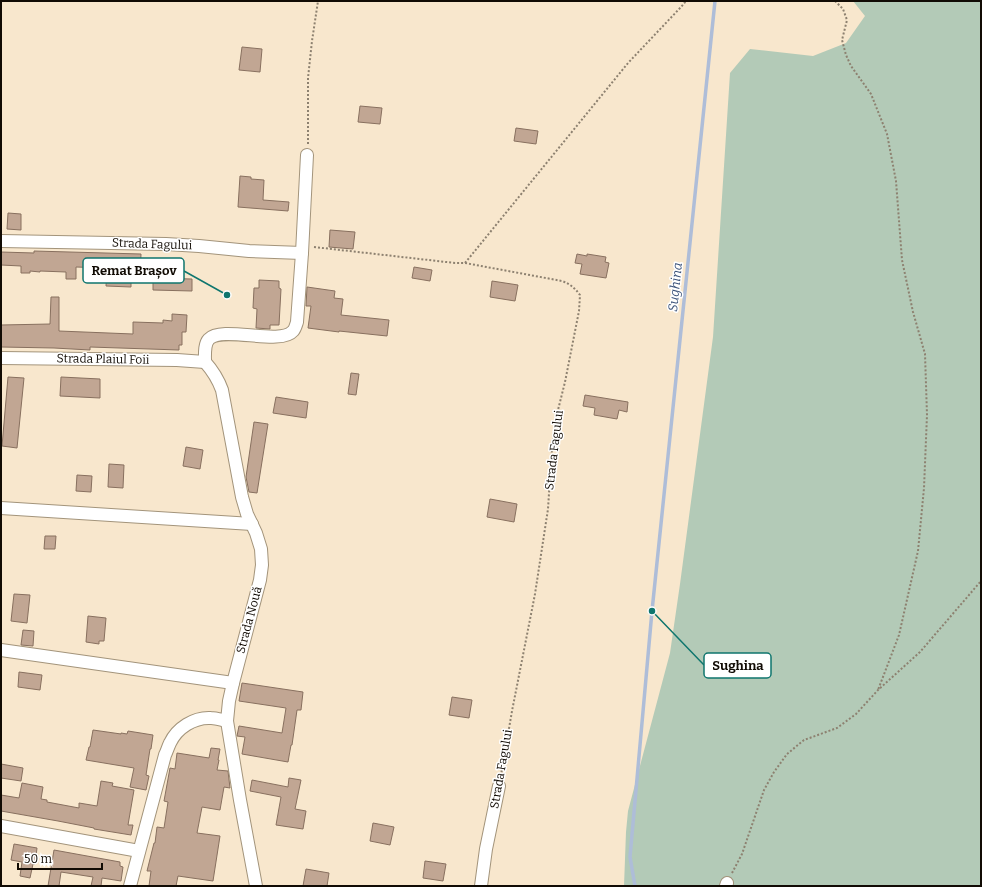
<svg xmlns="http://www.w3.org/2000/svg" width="982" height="887" font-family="Bitter,serif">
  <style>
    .green { fill: #b3cab7 }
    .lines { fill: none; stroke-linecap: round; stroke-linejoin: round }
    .stream { stroke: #aebdd8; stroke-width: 3.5 }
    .building { fill: #c1a693; stroke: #88705f }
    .minor-casing { stroke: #a3947b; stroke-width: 14 }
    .path { stroke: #8d8170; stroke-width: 2; stroke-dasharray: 2 2; stroke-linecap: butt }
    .minor { stroke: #fff; stroke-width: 12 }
    .labels { text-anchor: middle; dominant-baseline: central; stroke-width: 3; stroke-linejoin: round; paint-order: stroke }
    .street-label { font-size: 12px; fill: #110b04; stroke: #fff }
    .water-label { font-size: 13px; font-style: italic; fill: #3b5279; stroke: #fff }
    .leader { fill: none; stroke: #0f766e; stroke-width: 1.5 }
    .callout-dot { fill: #0f766e; stroke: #fff; stroke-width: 1.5 }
    .callout { fill: #fff; stroke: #0f766e; stroke-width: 1.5 }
    .callout-label { font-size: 13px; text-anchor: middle; font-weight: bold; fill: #110b04 }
  </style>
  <rect width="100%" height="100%" fill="#f8e7cd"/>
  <path class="green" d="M 853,1 L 981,1 L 981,886 L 624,886 L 626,832 L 628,811 L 670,653 L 680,584 L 713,337 L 730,73 L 750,49 L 813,56 L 846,43 L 865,16 Z"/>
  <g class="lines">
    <path class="stream" d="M 635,886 L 630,857 L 652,611 L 715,1"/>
  </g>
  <g class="building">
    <path d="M 242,47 L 262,49 L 260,72 L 239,70 Z"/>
    <path d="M 360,106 L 382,108 L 380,124 L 358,122 Z"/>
    <path d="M 516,128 L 538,131 L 536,144 L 514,141 Z"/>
    <path d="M 240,176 L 251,177 L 251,179 L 264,180 L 263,200 L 289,202 L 288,211 L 238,207 Z"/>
    <path d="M 8,213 L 21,214 L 21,230 L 7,229 Z"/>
    <path d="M 330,230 L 355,232 L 353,249 L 329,247 Z"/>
    <path d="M 34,251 L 141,254 L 140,282 L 131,281 L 131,287 L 106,286 L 107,268 L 76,267 L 76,279 L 66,279 L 66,272 L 40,271 L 40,272 L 30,271 L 30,273 L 21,273 L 21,266 L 1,265 L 1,252 L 34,253 Z"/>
    <path d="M 577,254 L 587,256 L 587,254 L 606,257 L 605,262 L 609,263 L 606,278 L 580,274 L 582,264 L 575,263 Z"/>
    <path d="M 414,267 L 432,270 L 430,281 L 412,278 Z"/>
    <path d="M 153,278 L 192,279 L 192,291 L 153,290 Z"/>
    <path d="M 259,280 L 279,281 L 279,288 L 281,289 L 279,325 L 270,325 L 270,329 L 256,328 L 257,309 L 253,308 L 254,288 L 259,288 Z"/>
    <path d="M 492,281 L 518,285 L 515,301 L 490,297 Z"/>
    <path d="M 307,287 L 335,291 L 334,298 L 343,299 L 341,315 L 389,320 L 387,336 L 339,331 L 339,332 L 308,328 L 311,306 L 306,306 Z"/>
    <path d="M 51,297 L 59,297 L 59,331 L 133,334 L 133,322 L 163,323 L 163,320 L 172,321 L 172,314 L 187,315 L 186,332 L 182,332 L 182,345 L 179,345 L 179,350 L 90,347 L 90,350 L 54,348 L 1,347 L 1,325 L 50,324 Z"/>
    <path d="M 351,373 L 359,374 L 356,395 L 348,394 Z"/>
    <path d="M 8,377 L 24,378 L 17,448 L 2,446 Z"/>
    <path d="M 61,377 L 100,379 L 100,398 L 60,396 Z"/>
    <path d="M 585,395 L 628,402 L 627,412 L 619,410 L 617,419 L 594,415 L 595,408 L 583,406 Z"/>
    <path d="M 276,397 L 308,402 L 306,418 L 273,413 Z"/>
    <path d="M 254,422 L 268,424 L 257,493 L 249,492 L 246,477 Z"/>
    <path d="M 186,447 L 203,450 L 200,469 L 183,466 Z"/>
    <path d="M 109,464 L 124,465 L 123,488 L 108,487 Z"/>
    <path d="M 77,475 L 92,476 L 91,492 L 76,491 Z"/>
    <path d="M 490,499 L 517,504 L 514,522 L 487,517 Z"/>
    <path d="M 45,536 L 56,536 L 55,549 L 44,549 Z"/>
    <path d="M 14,594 L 30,595 L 27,623 L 11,621 Z"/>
    <path d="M 88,616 L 106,618 L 104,641 L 99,641 L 99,644 L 86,642 Z"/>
    <path d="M 23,630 L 34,631 L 33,646 L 21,645 Z"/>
    <path d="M 19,672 L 42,675 L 40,690 L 18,687 Z"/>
    <path d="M 242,683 L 303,692 L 301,710 L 297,710 L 292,745 L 291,745 L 288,762 L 242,754 L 245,737 L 237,736 L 239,726 L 282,733 L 286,708 L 239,701 Z"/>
    <path d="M 452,697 L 472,700 L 469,718 L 449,715 Z"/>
    <path d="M 93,730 L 121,734 L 121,733 L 127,734 L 128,731 L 153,735 L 151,749 L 150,749 L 146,775 L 149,776 L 146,790 L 130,787 L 134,768 L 86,760 L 89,747 L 90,747 Z"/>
    <path d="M 211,748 L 220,749 L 218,760 L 219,760 L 217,770 L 228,771 L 230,788 L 224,787 L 220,810 L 202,807 L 197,833 L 220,836 L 213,881 L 178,876 L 176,886 L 149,886 L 151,871 L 147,871 L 154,843 L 155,843 L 157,827 L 164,828 L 168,802 L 164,801 L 170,768 L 175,769 L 177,753 L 209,758 Z"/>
    <path d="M 1,764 L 23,768 L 21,781 L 1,778 Z"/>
    <path d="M 289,778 L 301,780 L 295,809 L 306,811 L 303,829 L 276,825 L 281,797 L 250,791 L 252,780 L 288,787 Z"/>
    <path d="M 101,781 L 113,783 L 112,786 L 134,790 L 128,825 L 133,825 L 131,835 L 94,829 L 94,828 L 58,821 L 1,811 L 1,795 L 19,798 L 22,783 L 43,787 L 41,799 L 47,800 L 47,802 L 79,808 L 79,803 L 97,806 Z"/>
    <path d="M 373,823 L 394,827 L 390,845 L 370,841 Z"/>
    <path d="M 14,844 L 37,848 L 35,864 L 33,864 L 30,878 L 20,876 L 22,862 L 11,860 Z"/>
    <path d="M 54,850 L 120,862 L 120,866 L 123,867 L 121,881 L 102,878 L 101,886 L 91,886 L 93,877 L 61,872 L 59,886 L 48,886 Z"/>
    <path d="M 425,861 L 446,864 L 443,881 L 423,878 Z"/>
    <path d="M 306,869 L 329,873 L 327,886 L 303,886 Z"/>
  </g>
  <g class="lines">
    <g class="minor-casing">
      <g id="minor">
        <path d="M 1,241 L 166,244 L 199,246 L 249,251 L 302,253"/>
        <path d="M 1,358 L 177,360 L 205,362"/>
        <path d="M 205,362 C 213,371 218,379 222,390 L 242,497 L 247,514 L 256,533 L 261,549 L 262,565 L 260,580 L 233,683 L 229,701 L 227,721 L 240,800 L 256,886"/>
        <path d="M 205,362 C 205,355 204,344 209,339 C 222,325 280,346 293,331 C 295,329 296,325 297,322 L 302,253 L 307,155"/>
        <path d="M 1,508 L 252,524"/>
        <path d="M 1,650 L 233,683"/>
        <path d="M 1,826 L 139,851"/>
        <path d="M 130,886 L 165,755 C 167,751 168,747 170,743 C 177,728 194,717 211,718 C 216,718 222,720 227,721"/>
        <path d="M 481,886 L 486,849 L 499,786"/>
        <path d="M 726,886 L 727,883"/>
      </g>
    </g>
    <g class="path">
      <path d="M 835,1 L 843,9 L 847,20 L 842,40 L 846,55 L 851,66 L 871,94 L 887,134 L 896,181 L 902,260 L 913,312 L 925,354 L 927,415 L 924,488 L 918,551 L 899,635 L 878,690"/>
      <path d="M 308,144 L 308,78 L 312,41 L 318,1"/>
      <path d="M 314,247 L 455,263 L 465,263 L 562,281 C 570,284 575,288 580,295 L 579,311 L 565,382 L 556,418 L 552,447 L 548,509 L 535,594 L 512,711 L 501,775"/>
      <path d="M 465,263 L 628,63 L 681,7 L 686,1"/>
      <path d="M 732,873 L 742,854 L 764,790 L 774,772 L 787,754 L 804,740 L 837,728 L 856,714 L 878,690 L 920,652 L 981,581"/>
    </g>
    <use href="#minor" class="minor"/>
  </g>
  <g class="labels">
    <g class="street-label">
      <text transform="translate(152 244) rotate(2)">Strada Fagului</text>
      <text transform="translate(103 359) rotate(1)">Strada Plaiul Foii</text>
      <text transform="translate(554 450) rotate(-83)">Strada Fagului</text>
      <text transform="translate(249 620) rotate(-75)">Strada Nouă</text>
      <text transform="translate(501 769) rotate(-80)">Strada Fagului</text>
    </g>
    <g class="water-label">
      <text transform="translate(675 287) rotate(-84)">Sughina</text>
    </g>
  </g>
  <path class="leader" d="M227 295L184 271M652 611L704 665"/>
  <g class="callout-dot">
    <circle cx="227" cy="295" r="4"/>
    <circle cx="652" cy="611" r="4"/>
  </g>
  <g class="callout">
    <rect x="83" y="258" width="101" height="25" rx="4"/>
    <rect x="704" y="653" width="67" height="25" rx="4"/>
  </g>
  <g class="callout-label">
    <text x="134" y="275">Remat Brașov</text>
    <text x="738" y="670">Sughina</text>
  </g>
  <rect width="982" height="887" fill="none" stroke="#110b04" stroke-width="4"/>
  <path d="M18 863v6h84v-6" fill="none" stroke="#110b04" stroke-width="2"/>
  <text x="24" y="863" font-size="12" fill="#110b04" stroke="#ffffff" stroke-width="3" paint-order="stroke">50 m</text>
</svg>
